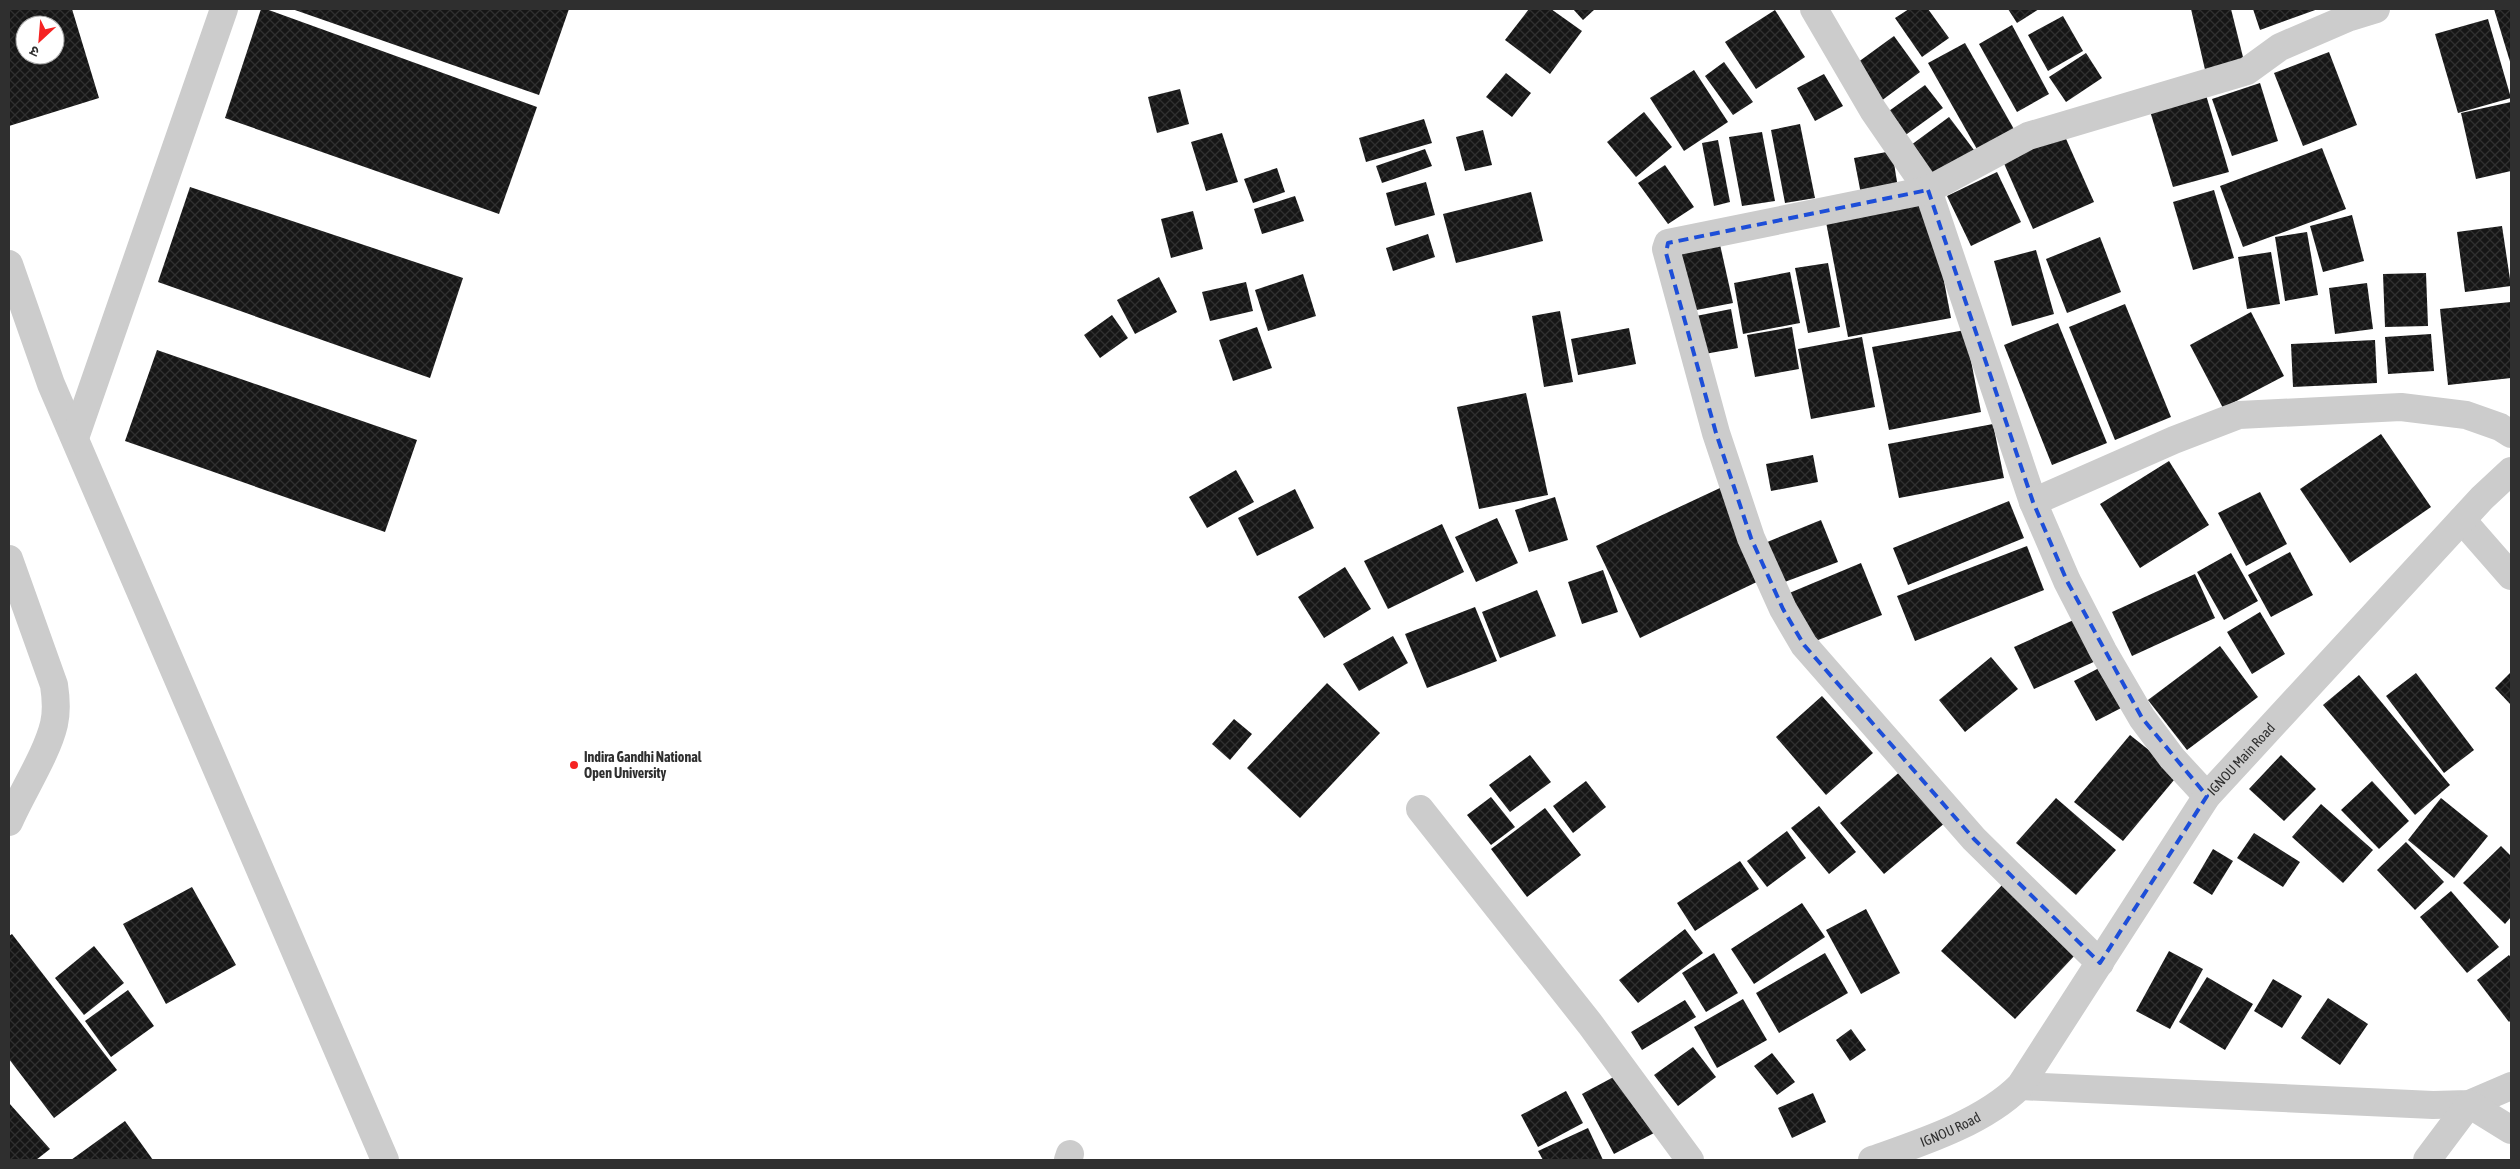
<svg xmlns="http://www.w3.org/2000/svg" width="2520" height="1169" font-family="'Asap Condensed','Noto Sans Devanagari',sans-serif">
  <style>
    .building { fill: url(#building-cross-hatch); fill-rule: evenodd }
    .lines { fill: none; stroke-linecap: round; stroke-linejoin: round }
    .minor { stroke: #ccc; stroke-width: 28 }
    .marked { fill: none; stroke: #1d4ed8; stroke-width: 4; stroke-dasharray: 10 6; stroke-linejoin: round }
    .poi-dot { fill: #f52322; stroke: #fff; stroke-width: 2 }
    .labels { text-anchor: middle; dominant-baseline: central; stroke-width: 5; stroke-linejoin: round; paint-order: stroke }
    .poi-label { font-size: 14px; font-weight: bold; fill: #2f2f2f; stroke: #fff; text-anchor: start }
    .street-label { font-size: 14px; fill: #2f2f2f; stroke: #fff }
  </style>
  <defs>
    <pattern id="building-cross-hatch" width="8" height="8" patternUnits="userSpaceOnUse" patternTransform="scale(1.25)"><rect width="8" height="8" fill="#161616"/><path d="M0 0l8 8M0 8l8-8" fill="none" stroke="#303030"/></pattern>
  </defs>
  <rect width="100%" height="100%" fill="#fff"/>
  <g class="building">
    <path d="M 9,9 L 72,9 L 99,98 L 9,126 ZM 25,25 L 55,25 L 55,55 L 25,55 Z"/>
    <path d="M 261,9 L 266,9 L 537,107 L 499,214 L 225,118 Z"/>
    <path d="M 292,9 L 569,9 L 539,95 Z"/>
    <path d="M 1529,9 L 1551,9 L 1582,31 L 1550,74 L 1505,40 Z"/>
    <path d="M 1573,9 L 1595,9 L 1583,20 Z"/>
    <path d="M 1909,9 L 1928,9 L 1949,38 L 1922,57 L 1895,18 Z"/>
    <path d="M 2008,9 L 2039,9 L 2017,23 Z"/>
    <path d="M 2191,9 L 2231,9 L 2245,65 L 2206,74 Z"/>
    <path d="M 2253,9 L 2318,9 L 2260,30 Z"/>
    <path d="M 2494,9 L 2511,9 L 2511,65 Z"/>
    <path d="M 1775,10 L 1805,57 L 1756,89 L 1725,42 Z"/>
    <path d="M 2063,16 L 2083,51 L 2048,71 L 2028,35 Z"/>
    <path d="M 2488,19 L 2511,98 L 2458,113 L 2435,34 Z"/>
    <path d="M 2012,25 L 2049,94 L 2017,112 L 1979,44 Z"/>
    <path d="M 1894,36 L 1920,72 L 1877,104 L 1850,68 Z"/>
    <path d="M 1965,43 L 2019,138 L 1982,158 L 1928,63 Z"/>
    <path d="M 2329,52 L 2357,125 L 2303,146 L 2274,73 Z"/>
    <path d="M 2086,53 L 2102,78 L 2066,102 L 2049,77 Z"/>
    <path d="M 1724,62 L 1753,102 L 1733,115 L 1705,76 Z"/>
    <path d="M 1694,70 L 1728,122 L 1684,151 L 1650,98 Z"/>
    <path d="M 1506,73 L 1531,93 L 1512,117 L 1486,97 Z"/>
    <path d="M 1824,74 L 1843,106 L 1815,121 L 1797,88 Z"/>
    <path d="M 2260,83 L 2278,141 L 2232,156 L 2212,99 Z"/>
    <path d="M 1925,85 L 1943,108 L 1900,139 L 1882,116 Z"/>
    <path d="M 1180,89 L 1189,124 L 1157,133 L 1148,97 Z"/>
    <path d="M 2206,95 L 2229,172 L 2173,187 L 2150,111 Z"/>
    <path d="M 2511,102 L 2511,171 L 2476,179 L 2461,113 Z"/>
    <path d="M 1644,112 L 1672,147 L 1636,177 L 1607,142 Z"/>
    <path d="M 1949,117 L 1974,150 L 1927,184 L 1903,151 Z"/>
    <path d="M 1424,119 L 1432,143 L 1366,162 L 1359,138 Z"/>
    <path d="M 1800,124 L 1815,198 L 1785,203 L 1771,130 Z"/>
    <path d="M 1483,130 L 1492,165 L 1465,171 L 1456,137 Z"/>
    <path d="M 1762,132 L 1775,201 L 1742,206 L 1729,137 Z"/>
    <path d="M 2063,132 L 2094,202 L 2033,229 L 2002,159 Z"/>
    <path d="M 1222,133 L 1238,182 L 1206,191 L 1191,142 Z"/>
    <path d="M 1718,140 L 1730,202 L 1714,206 L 1702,143 Z"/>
    <path d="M 2322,148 L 2346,209 L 2243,247 L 2220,186 Z"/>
    <path d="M 1425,149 L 1432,166 L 1382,183 L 1376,166 Z"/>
    <path d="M 1892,151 L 1898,188 L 1861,194 L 1854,158 Z"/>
    <path d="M 1665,165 L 1694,207 L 1668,224 L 1638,183 Z"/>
    <path d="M 1277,168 L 1285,192 L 1253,203 L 1244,179 Z"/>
    <path d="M 1997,172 L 2021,222 L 1971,246 L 1947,196 Z"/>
    <path d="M 1426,182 L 1435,215 L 1395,226 L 1386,193 Z"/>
    <path d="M 190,187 L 463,278 L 430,378 L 158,282 Z"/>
    <path d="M 2214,190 L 2234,258 L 2193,270 L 2173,202 Z"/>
    <path d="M 1531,192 L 1543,241 L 1456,263 L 1443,214 Z"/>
    <path d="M 1295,196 L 1304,221 L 1262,234 L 1254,209 Z"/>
    <path d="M 1929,202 L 1951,318 L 1848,337 L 1826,222 Z"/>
    <path d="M 1193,211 L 1203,249 L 1171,258 L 1161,219 Z"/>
    <path d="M 2352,215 L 2364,261 L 2323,272 L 2310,226 Z"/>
    <path d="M 2502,226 L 2511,286 L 2465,292 L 2457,232 Z"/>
    <path d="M 2307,232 L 2318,295 L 2285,301 L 2275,237 Z"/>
    <path d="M 1428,234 L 1435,257 L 1393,271 L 1386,248 Z"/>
    <path d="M 2100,237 L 2121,292 L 2067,313 L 2046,259 Z"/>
    <path d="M 1719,240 L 1733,303 L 1686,312 L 1675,246 Z"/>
    <path d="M 2036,250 L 2054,314 L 2012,326 L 1994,261 Z"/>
    <path d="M 2271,252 L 2280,304 L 2247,309 L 2238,257 Z"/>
    <path d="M 1828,263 L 1840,327 L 1808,333 L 1795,268 Z"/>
    <path d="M 1790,272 L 1800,323 L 1743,334 L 1734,283 Z"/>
    <path d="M 2426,273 L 2428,326 L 2385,327 L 2383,274 Z"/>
    <path d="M 1303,274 L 1316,316 L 1268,331 L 1255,290 Z"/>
    <path d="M 1159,277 L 1177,312 L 1135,334 L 1117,300 Z"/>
    <path d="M 1246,282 L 1253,311 L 1210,321 L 1202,292 Z"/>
    <path d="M 2367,283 L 2373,329 L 2335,334 L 2329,288 Z"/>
    <path d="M 2511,302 L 2511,378 L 2448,385 L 2440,309 Z"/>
    <path d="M 2125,304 L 2171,417 L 2115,440 L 2069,327 Z"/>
    <path d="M 1731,309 L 1738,348 L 1699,355 L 1691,317 Z"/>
    <path d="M 1560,311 L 1573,382 L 1544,387 L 1532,316 Z"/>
    <path d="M 2251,312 L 2284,376 L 2223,408 L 2190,345 Z"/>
    <path d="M 1112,315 L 1128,338 L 1100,358 L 1084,335 Z"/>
    <path d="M 2058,323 L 2107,443 L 2052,465 L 2004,345 Z"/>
    <path d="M 1257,327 L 1272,368 L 1233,381 L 1219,340 Z"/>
    <path d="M 1792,327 L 1799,369 L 1755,377 L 1747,335 Z"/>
    <path d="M 1629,328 L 1636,364 L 1578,375 L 1571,339 Z"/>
    <path d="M 1965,330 L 1981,412 L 1889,430 L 1872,347 Z"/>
    <path d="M 2431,334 L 2434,371 L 2388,374 L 2385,337 Z"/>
    <path d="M 1862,337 L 1875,407 L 1811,419 L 1798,349 Z"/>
    <path d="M 2375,340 L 2377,383 L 2293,387 L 2291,344 Z"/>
    <path d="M 157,350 L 417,440 L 385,532 L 125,441 Z"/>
    <path d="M 1526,393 L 1548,495 L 1479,509 L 1457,407 Z"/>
    <path d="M 1993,424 L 2004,478 L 1899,498 L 1888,444 Z"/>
    <path d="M 2381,434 L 2431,507 L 2350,563 L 2300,489 Z"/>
    <path d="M 1813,455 L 1818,482 L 1771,491 L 1766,464 Z"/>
    <path d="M 2169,461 L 2209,525 L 2140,568 L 2100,504 Z"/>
    <path d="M 1236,470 L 1254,502 L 1207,528 L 1189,497 Z"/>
    <path d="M 1720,488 L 1763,579 L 1640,638 L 1596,546 Z"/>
    <path d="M 1295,489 L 1314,528 L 1257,556 L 1238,518 Z"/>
    <path d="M 2260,492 L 2287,544 L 2246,566 L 2218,513 Z"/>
    <path d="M 1555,497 L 1568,540 L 1529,552 L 1515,510 Z"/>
    <path d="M 2009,501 L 2024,538 L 1908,585 L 1893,548 Z"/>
    <path d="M 1497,518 L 1518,563 L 1476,582 L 1455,537 Z"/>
    <path d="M 1821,520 L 1838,562 L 1777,585 L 1760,545 Z"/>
    <path d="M 1442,524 L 1464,572 L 1388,609 L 1364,561 Z"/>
    <path d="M 2027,546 L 2044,590 L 1915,641 L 1897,596 Z"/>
    <path d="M 2290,552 L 2313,595 L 2271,617 L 2248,575 Z"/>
    <path d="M 2231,553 L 2258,601 L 2224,620 L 2197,572 Z"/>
    <path d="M 1861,563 L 1882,615 L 1808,644 L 1787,594 Z"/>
    <path d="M 1345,567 L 1371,609 L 1324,638 L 1298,597 Z"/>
    <path d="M 1603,570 L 1618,612 L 1582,624 L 1568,582 Z"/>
    <path d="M 2195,574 L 2215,618 L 2132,656 L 2112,612 Z"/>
    <path d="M 1537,590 L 1556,636 L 1500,658 L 1482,612 Z"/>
    <path d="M 1475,607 L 1497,661 L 1427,688 L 1405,634 Z"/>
    <path d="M 2260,612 L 2285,654 L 2252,674 L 2227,632 Z"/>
    <path d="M 2078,618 L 2098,660 L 2034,689 L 2014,647 Z"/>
    <path d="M 1393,636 L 1408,663 L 1359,691 L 1343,664 Z"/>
    <path d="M 2220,646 L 2258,697 L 2187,750 L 2148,700 Z"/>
    <path d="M 1991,657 L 2018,689 L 1965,732 L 1939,700 Z"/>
    <path d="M 2103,666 L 2125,706 L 2096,721 L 2074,681 Z"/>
    <path d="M 2511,672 L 2511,705 L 2495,688 Z"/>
    <path d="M 2416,673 L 2474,750 L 2444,773 L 2386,696 Z"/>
    <path d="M 2359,675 L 2450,785 L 2415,815 L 2323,705 Z"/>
    <path d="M 1327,683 L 1380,733 L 1300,818 L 1247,768 Z"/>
    <path d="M 1822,696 L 1873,753 L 1826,795 L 1776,737 Z"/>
    <path d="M 1234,719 L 1252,734 L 1230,760 L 1212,744 Z"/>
    <path d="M 2130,735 L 2179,774 L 2123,841 L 2074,802 Z"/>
    <path d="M 1530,755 L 1551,782 L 1510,812 L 1489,785 Z"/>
    <path d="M 2281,755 L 2316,789 L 2284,821 L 2249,789 Z"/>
    <path d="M 1902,770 L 1946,822 L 1884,874 L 1840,823 Z"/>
    <path d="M 1586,781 L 1606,807 L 1573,833 L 1553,806 Z"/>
    <path d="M 2372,781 L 2409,821 L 2379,849 L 2341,810 Z"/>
    <path d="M 1491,797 L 1515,827 L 1491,845 L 1467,815 Z"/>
    <path d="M 2056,798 L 2116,850 L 2076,895 L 2016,843 Z"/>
    <path d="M 2441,798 L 2488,836 L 2454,878 L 2408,840 Z"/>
    <path d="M 2321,804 L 2373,850 L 2343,883 L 2292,837 Z"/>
    <path d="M 1819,806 L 1856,852 L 1829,874 L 1791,828 Z"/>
    <path d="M 1545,808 L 1581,855 L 1527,897 L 1491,849 Z"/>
    <path d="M 1787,831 L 1806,858 L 1767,887 L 1747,861 Z"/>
    <path d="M 2254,833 L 2300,862 L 2283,887 L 2237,858 Z"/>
    <path d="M 2406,842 L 2444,882 L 2415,910 L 2377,870 Z"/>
    <path d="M 2501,846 L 2511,856 L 2511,917 L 2505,924 L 2463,883 Z"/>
    <path d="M 2213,849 L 2233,861 L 2212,895 L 2193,883 Z"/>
    <path d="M 1740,861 L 1759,889 L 1695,931 L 1677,903 Z"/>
    <path d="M 2003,884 L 2077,953 L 2015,1019 L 1941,951 Z"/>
    <path d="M 192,887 L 236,965 L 166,1004 L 123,924 Z"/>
    <path d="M 2451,891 L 2499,947 L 2467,973 L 2420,917 Z"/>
    <path d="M 1802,903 L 1825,937 L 1754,984 L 1731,949 Z"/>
    <path d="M 1866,909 L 1900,973 L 1861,994 L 1826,930 Z"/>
    <path d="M 1685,929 L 1703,953 L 1638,1003 L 1619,980 Z"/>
    <path d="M 12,934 L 117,1070 L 54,1118 L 9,1059 L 9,936 Z"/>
    <path d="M 94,946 L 124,983 L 84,1015 L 55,978 Z"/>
    <path d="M 2169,951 L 2203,969 L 2170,1029 L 2136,1011 Z"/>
    <path d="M 1714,953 L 1738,993 L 1706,1012 L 1682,973 Z"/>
    <path d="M 1825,953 L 1848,993 L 1779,1033 L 1756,993 Z"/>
    <path d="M 2509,955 L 2511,958 L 2511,1020 L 2509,1022 L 2477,980 Z"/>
    <path d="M 2207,977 L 2253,1004 L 2225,1050 L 2179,1022 Z"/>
    <path d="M 2273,979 L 2302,996 L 2282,1028 L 2254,1011 Z"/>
    <path d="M 128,990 L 154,1026 L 111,1057 L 85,1021 Z"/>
    <path d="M 2328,998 L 2368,1024 L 2340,1065 L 2301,1038 Z"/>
    <path d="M 1743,999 L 1767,1040 L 1717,1068 L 1694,1027 Z"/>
    <path d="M 1685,1000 L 1696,1017 L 1642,1050 L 1631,1032 Z"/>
    <path d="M 1851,1029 L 1866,1050 L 1850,1061 L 1836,1040 Z"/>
    <path d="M 1693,1047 L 1716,1077 L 1678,1106 L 1654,1075 Z"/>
    <path d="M 1772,1053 L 1795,1082 L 1777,1095 L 1754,1066 Z"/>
    <path d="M 1621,1073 L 1654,1133 L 1614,1154 L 1582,1094 Z"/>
    <path d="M 1566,1091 L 1583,1123 L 1538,1147 L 1521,1115 Z"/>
    <path d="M 1813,1093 L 1826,1122 L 1792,1138 L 1778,1108 Z"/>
    <path d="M 9,1103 L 50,1149 L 36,1160 L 9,1160 Z"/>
    <path d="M 125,1121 L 153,1160 L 71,1160 Z"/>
    <path d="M 1588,1128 L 1603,1160 L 1543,1160 L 1538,1151 Z"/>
  </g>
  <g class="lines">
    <g class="minor">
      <path d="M 1814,9 L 1873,110 L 1928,190 L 2033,502 L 2067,581 L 2103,651 L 2142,718 L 2172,758 L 2207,796"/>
      <path d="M 9,264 L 51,384 L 385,1160"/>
      <path d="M 75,438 L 224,9"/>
      <path d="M 2033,502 L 2174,440 L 2239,415 L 2401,407 L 2466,415 L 2500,427 L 2511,434"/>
      <path d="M 2462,520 L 2511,576"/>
      <path d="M 9,559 L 54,685 C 56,698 57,711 54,724 C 47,754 22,792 9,822"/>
      <path d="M 1420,809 L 1590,1024 L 1690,1160"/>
      <path d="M 2100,963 L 1974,839 L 1804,645 L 1783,609 L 1751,538 L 1716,433 L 1666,249 L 1668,243 L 1928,190 L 2028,136 L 2247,71 L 2280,47 L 2350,17 L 2376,9"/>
      <path d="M 2020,1086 L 2433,1105 L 2469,1104 L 2511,1086"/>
      <path d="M 1068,1160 L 1070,1154"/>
      <path id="s1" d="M 1872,1160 C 1920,1143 1983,1123 2020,1086 L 2207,796 L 2482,498 L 2511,471"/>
      <path d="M 2427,1160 L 2469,1104 L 2511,1130"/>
    </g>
  </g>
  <path class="marked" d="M 1928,190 L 2033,502 L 2067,581 L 2142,718 L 2207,796 L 2100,963 L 1974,839 L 1804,645 L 1783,609 L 1751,538 L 1716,433 L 1666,253 L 1668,243 Z"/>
  <circle class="poi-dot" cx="574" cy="765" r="5"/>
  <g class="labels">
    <g class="poi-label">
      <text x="584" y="757">Indira Gandhi National<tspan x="584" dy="16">Open University</tspan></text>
    </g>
    <g class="street-label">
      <text stroke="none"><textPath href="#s1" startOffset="562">IGNOU Main Road</textPath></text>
      <text stroke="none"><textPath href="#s1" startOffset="84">IGNOU Road</textPath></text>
    </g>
  </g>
  <rect width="2520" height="1169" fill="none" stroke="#2f2f2f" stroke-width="20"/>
  <g transform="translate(40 40) rotate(206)"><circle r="24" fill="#ffffff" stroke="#acacac"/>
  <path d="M0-4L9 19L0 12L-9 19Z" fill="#f52322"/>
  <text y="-8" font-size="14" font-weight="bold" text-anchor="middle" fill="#2f2f2f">उ</text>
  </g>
</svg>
